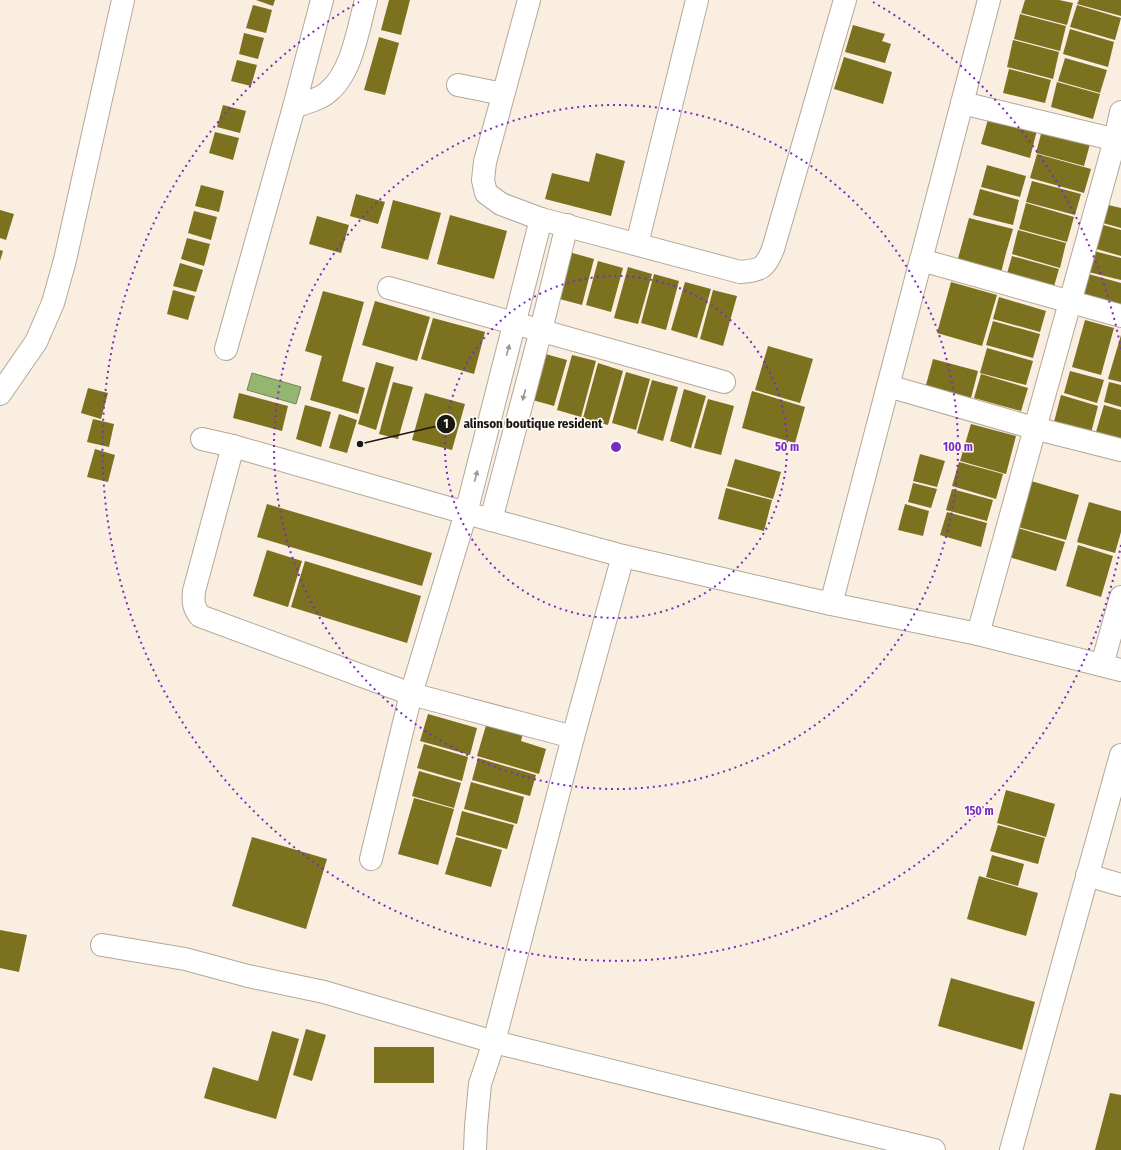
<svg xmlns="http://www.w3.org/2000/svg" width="1121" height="1150" font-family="'Fira Sans Condensed',sans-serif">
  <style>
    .water { fill: #95b670; stroke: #708654 }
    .building { fill: #7b711f }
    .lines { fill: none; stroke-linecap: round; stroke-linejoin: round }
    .minor-casing { stroke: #b3a89a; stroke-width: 24 }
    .minor { stroke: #fff; stroke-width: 22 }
    .oneway { fill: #989794 }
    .ring { fill: none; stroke: #7b2cbf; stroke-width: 2; stroke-dasharray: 2 4 }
    .centre { fill: #7b2cbf; stroke: #fffdfa; stroke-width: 2 }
    .ring-label { font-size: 12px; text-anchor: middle; font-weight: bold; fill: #7b2cbf; stroke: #fffdfa; stroke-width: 3; stroke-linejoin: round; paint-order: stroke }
    .leader { fill: none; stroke: #1b1711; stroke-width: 1.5 }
    .callout-dot { fill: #1b1711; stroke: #fffdfa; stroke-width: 1.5 }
    .mark-label { font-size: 12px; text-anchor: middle; font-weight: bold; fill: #fff }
    .callout-label { font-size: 13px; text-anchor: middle; font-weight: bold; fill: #1b1711; stroke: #fffdfa; stroke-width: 3; stroke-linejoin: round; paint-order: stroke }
  </style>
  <rect width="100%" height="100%" fill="#f9eedf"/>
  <path class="water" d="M 252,373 L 301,387 L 296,404 L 247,390 Z"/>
  <g class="building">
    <path d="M 256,0 L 275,0 L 273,6 Z"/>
    <path d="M 389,0 L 410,0 L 401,35 L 381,30 Z"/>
    <path d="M 1025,0 L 1059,0 L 1073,3 L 1067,25 L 1021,13 Z"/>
    <path d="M 1079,0 L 1121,0 L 1121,16 L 1077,4 Z"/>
    <path d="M 253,5 L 272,10 L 266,33 L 246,28 Z"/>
    <path d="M 1077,5 L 1121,18 L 1115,40 L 1070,27 Z"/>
    <path d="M 1020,14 L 1066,26 L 1060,51 L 1014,39 Z"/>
    <path d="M 853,25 L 885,34 L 882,41 L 891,44 L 885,63 L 845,52 Z"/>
    <path d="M 1070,29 L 1114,42 L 1108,67 L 1063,54 Z"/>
    <path d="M 244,33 L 264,38 L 258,59 L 239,54 Z"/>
    <path d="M 379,37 L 399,43 L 385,95 L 364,90 Z"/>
    <path d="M 1013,40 L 1059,52 L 1053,79 L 1007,67 Z"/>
    <path d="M 844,57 L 892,72 L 883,104 L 834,89 Z"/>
    <path d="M 1065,58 L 1107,70 L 1100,93 L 1058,81 Z"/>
    <path d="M 237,60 L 257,65 L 251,86 L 231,81 Z"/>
    <path d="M 1009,69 L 1051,80 L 1045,103 L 1003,93 Z"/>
    <path d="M 1057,82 L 1100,94 L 1093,119 L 1051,107 Z"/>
    <path d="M 223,105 L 246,111 L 240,133 L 217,127 Z"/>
    <path d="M 989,116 L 1037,130 L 1030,158 L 981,144 Z"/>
    <path d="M 1042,130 L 1090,144 L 1084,166 L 1036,153 Z"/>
    <path d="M 215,132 L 239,138 L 233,160 L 209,153 Z"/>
    <path d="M 596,153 L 625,161 L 611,216 L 545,199 L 552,173 L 589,182 Z"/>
    <path d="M 1037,154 L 1091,169 L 1084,193 L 1030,178 Z"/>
    <path d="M 987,165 L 1026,176 L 1020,197 L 981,187 Z"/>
    <path d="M 1032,181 L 1081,194 L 1075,215 L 1026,202 Z"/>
    <path d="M 201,185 L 224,191 L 219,212 L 195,206 Z"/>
    <path d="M 980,189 L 1019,200 L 1013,225 L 973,215 Z"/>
    <path d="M 356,194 L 385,202 L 378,224 L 350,216 Z"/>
    <path d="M 393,200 L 441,213 L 428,260 L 381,248 Z"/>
    <path d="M 1026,203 L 1074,217 L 1067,242 L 1019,229 Z"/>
    <path d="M 1104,204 L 1121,208 L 1121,228 L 1099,222 Z"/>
    <path d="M 0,210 L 14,214 L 6,240 L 0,238 Z"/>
    <path d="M 194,211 L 217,217 L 211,240 L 188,233 Z"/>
    <path d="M 450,215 L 507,231 L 494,279 L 437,264 Z"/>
    <path d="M 317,216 L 349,225 L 341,253 L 309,244 Z"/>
    <path d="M 969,218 L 1013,229 L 1006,253 L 984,247 L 1006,253 L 1000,277 L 956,266 Z"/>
    <path d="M 1100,224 L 1121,230 L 1121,256 L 1093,248 Z"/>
    <path d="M 1018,230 L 1066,243 L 1060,268 L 1012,254 Z"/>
    <path d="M 187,238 L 210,244 L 204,266 L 181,259 Z"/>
    <path d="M 0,250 L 3,251 L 0,261 Z"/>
    <path d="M 1090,250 L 1121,258 L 1121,280 L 1084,271 Z"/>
    <path d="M 569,252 L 594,259 L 582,305 L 556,298 Z"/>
    <path d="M 1012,256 L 1059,269 L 1053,290 L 1006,277 Z"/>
    <path d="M 598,261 L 623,268 L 611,312 L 586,305 Z"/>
    <path d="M 180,263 L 203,270 L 196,292 L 173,286 Z"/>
    <path d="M 628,267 L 652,274 L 638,324 L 614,318 Z"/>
    <path d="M 1085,273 L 1121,283 L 1121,308 L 1078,299 Z"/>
    <path d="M 654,274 L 679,281 L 666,330 L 641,323 Z"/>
    <path d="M 685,282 L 711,289 L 697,338 L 671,330 Z"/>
    <path d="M 951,282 L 997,295 L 982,346 L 937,333 Z"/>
    <path d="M 173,290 L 195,296 L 188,320 L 167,314 Z"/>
    <path d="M 713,290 L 737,296 L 723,346 L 700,339 Z"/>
    <path d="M 323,291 L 364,302 L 342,381 L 365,388 L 358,414 L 310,400 L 322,356 L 305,351 Z"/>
    <path d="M 999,297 L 1046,311 L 1040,332 L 993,319 Z"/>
    <path d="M 375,301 L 430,317 L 417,361 L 362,345 Z"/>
    <path d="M 433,318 L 485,332 L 474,374 L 421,359 Z"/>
    <path d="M 1085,320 L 1114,328 L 1101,375 L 1072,367 Z"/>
    <path d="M 993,321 L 1040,334 L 1033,358 L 986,345 Z"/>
    <path d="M 1121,335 L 1121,382 L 1108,379 Z"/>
    <path d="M 768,346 L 813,359 L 800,403 L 755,390 Z"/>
    <path d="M 987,348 L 1033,361 L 1026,385 L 980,373 Z"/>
    <path d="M 542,353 L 567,360 L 554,406 L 529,399 Z"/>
    <path d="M 572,355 L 596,361 L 581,417 L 557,410 Z"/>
    <path d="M 933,359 L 978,371 L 971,398 L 926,385 Z"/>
    <path d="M 376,362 L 394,367 L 376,430 L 358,424 Z"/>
    <path d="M 598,363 L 623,371 L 608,425 L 583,418 Z"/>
    <path d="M 1070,371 L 1104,380 L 1097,403 L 1064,393 Z"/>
    <path d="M 626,372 L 650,379 L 636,430 L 612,423 Z"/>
    <path d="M 981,374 L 1028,388 L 1021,411 L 974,398 Z"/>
    <path d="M 652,380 L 678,387 L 663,441 L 637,433 Z"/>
    <path d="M 393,382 L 413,387 L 398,439 L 379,434 Z"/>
    <path d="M 1109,382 L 1121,385 L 1121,407 L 1104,402 Z"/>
    <path d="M 88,388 L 108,393 L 101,419 L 81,413 Z"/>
    <path d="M 684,389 L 706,396 L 691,448 L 670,441 Z"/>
    <path d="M 752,391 L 805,407 L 795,443 L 742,428 Z"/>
    <path d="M 239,393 L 288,406 L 282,431 L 233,418 Z"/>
    <path d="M 425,393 L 465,404 L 452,450 L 412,440 Z"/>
    <path d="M 1061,395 L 1098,406 L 1091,433 L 1054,422 Z"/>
    <path d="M 708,399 L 734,406 L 721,455 L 694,448 Z"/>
    <path d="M 305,405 L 331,412 L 321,447 L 296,439 Z"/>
    <path d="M 1104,405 L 1121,410 L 1121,439 L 1096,432 Z"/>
    <path d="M 339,414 L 357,420 L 347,453 L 329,448 Z"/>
    <path d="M 93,419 L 114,424 L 109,447 L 87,442 Z"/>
    <path d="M 971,424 L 1016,436 L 1006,474 L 960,461 Z"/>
    <path d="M 95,449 L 115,455 L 108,482 L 87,477 Z"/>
    <path d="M 920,454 L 945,461 L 937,487 L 913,481 Z"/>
    <path d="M 735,459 L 781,472 L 773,499 L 727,486 Z"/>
    <path d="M 959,462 L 1003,474 L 996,499 L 952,486 Z"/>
    <path d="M 1031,481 L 1079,495 L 1066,540 L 1018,527 Z"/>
    <path d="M 913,483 L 937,489 L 931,508 L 908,502 Z"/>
    <path d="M 726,488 L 772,500 L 764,531 L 718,519 Z"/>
    <path d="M 952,489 L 993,500 L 987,521 L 946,510 Z"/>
    <path d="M 1089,502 L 1121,511 L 1121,532 L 1115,553 L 1077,542 Z"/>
    <path d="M 267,504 L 432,553 L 422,586 L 257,537 Z"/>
    <path d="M 905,504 L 929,511 L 923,536 L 898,530 Z"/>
    <path d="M 947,512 L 987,523 L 981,547 L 940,535 Z"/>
    <path d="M 1018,528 L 1065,542 L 1056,571 L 1009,557 Z"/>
    <path d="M 1078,545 L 1113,556 L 1101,597 L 1066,586 Z"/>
    <path d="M 267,550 L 302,561 L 288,607 L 253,596 Z"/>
    <path d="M 305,561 L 421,596 L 407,643 L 291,607 Z"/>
    <path d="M 428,714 L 477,728 L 470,755 L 420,741 Z"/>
    <path d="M 487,722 L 523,733 L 521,741 L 546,749 L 539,774 L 477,756 Z"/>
    <path d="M 424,744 L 468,757 L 462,781 L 417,768 Z"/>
    <path d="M 478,758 L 536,775 L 530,796 L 472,780 Z"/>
    <path d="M 419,771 L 461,783 L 454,808 L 412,796 Z"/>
    <path d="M 471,782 L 524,797 L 517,824 L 464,809 Z"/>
    <path d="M 1006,790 L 1055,804 L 1046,837 L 997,823 Z"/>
    <path d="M 414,798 L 454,809 L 438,865 L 398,854 Z"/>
    <path d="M 462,811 L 514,825 L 507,849 L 456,835 Z"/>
    <path d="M 998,825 L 1045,838 L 1038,864 L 990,851 Z"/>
    <path d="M 252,837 L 327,859 L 306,929 L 232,906 Z"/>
    <path d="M 456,837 L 502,850 L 491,887 L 445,874 Z"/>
    <path d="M 992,855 L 1024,864 L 1018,886 L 986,877 Z"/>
    <path d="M 979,876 L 1038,893 L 1026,936 L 967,919 Z"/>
    <path d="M 0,930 L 27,935 L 19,972 L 0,968 Z"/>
    <path d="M 951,978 L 1035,1002 L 1022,1050 L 938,1026 Z"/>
    <path d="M 306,1029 L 326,1035 L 312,1081 L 293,1075 Z"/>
    <path d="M 272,1031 L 299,1039 L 276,1119 L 204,1098 L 213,1067 L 258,1081 Z"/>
    <rect x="374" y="1047" width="60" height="36"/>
    <path d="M 1110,1093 L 1121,1095 L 1121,1150 L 1095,1150 Z"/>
  </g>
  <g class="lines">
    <g class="minor-casing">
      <g id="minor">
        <path d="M 529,0 L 485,162 L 483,180 L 486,193 L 501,204 L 541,219 L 740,272 C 761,270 765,269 773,249 L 845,0"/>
        <path d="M 458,85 L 503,94"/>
        <path d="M 962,103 L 1121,141"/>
        <path d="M 294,107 L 322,0"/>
        <path d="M 637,244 L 697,0"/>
        <path d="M 921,260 L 1121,316"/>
        <path d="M 389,288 L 724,382"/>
        <path d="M 226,349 L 294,107 C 304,103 321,99 328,92 C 352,73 358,29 366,0"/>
        <path d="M 888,386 L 1034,428 L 1121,450"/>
        <path d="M 0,394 L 36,342 L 53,303 L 65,260 L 123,0"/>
        <path d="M 202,439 L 233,446 L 466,513 L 623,556 L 831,604 L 978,634 L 1121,670"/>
        <path d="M 233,446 L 194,591 C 193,601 193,607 200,616 L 411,694 L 573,737"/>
        <path d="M 491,520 L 541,330 L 567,225"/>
        <path d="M 831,604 L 989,0"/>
        <path d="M 978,634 L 1115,140 L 1121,112"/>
        <path d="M 1102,665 L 1121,597"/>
        <path d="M 371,859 L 411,694 L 466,513 L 541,219"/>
        <path d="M 1087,875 L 1121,885"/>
        <path d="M 102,945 L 185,959 L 248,976 L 324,992 L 494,1042 L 934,1150"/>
        <path d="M 475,1150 L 476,1126 L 480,1084 L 494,1042 L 573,737 L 623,556"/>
        <path d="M 1011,1150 L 1121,755"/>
      </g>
    </g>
    <use href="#minor" class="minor"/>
  </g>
  <defs><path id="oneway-solid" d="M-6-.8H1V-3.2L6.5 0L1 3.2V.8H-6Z"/></defs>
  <g class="oneway">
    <use href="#oneway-solid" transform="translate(508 350) rotate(-75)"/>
    <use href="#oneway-solid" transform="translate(524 395) rotate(105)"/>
    <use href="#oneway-solid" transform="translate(476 476) rotate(-75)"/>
  </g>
  <g class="ring">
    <circle cx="616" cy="447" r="171"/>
    <circle cx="616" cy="447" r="342"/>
    <path d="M1121 545A514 514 0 1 1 359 2M873 2A514 514 0 0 1 1121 349"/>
  </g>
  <circle cx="616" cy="447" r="6" class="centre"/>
  <g class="ring-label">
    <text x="787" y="451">50 m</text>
    <text x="958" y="451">100 m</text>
    <text x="979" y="815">150 m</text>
  </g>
  <path class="leader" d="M360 444L446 424"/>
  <g class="callout-dot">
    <circle cx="360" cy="444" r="4"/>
    <circle cx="446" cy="424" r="10"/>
  </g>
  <g class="mark-label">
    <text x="446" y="428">1</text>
  </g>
  <g class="callout-label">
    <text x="533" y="428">alinson boutique resident</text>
  </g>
</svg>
